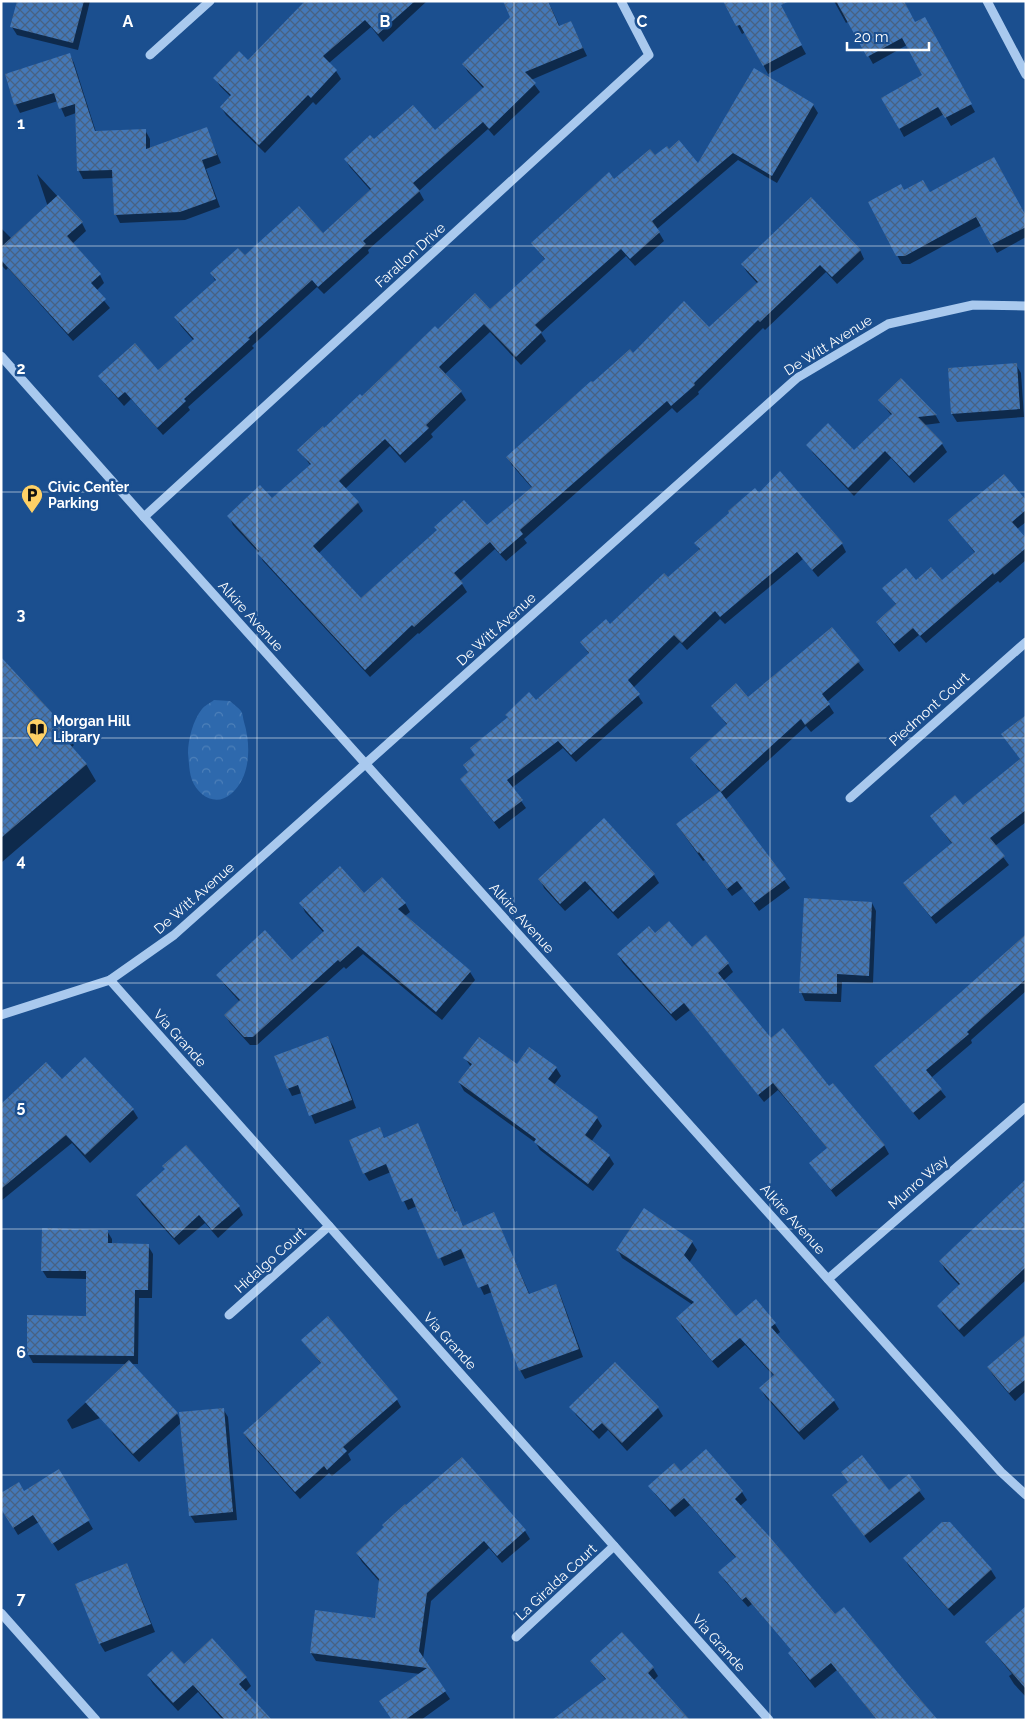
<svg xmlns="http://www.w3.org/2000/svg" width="1027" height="1721" font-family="Raleway,sans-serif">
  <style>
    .park { fill: url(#park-crowns) }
    .shadow { fill: #0007 }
    .building { fill: url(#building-cross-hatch) }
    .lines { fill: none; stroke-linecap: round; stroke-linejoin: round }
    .minor { stroke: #a9c9ee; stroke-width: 9 }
    .grid { fill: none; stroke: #fff; stroke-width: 1; stroke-opacity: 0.55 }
    .labels { text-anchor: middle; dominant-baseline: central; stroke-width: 5; stroke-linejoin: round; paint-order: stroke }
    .street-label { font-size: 14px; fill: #fff; stroke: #1b4f8f }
    .poi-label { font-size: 14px; font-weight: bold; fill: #fff; stroke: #1b4f8f; text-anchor: start }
    .grid-label { font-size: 16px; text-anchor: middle; font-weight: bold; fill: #fff; stroke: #1b4f8f; stroke-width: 5; stroke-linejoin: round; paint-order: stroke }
  </style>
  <defs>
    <pattern id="park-crowns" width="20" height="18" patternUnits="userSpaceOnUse" patternTransform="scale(1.25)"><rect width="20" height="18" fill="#2e69ad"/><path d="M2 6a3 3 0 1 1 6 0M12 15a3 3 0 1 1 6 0" fill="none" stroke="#4d80b9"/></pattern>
    <pattern id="building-cross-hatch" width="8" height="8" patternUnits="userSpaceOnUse" patternTransform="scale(1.25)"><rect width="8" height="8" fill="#4478b7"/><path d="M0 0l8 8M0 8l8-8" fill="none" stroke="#486282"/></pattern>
  </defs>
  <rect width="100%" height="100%" fill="#1b4f8f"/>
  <path class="park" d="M 214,700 L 230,701 C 233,704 238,707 241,711 C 243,714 243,719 244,722 C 251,745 251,777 231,794 C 216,807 198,796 192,780 C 189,772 189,762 188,753 C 188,740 193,720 202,709 C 204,706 210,703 214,700 Z"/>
  <g class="shadow">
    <path d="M 18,1 L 90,1 L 78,50 L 17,35 L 12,27 Z"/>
    <path d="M 307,1 L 427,1 L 383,42 L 371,27 L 329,63 L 336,71 L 341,79 L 316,105 L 313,102 L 265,153 L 226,115 L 221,107 L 231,97 L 220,86 L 215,78 L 248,62 Z"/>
    <path d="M 505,1 L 548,1 L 560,27 L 571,23 L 587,56 L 531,80 L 540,92 L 494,136 L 488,129 L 419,191 L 424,200 L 368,250 L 369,253 L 324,294 L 317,287 L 252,346 L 254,348 L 188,407 L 190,410 L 163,435 L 131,399 L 124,406 L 105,384 L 100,376 L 158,372 L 194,341 L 181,326 L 176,318 L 216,282 L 211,273 L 244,257 L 322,234 L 371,191 L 350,167 L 345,159 L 374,141 L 435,131 L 484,89 L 468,72 L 463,64 L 511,17 Z"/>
    <path d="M 724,1 L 782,10 L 806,54 L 768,74 L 746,32 L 742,34 Z"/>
    <path d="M 834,1 L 902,1 L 915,24 L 929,27 L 975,112 L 951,126 L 944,114 L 904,137 L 883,98 L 924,75 L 907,45 L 873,64 L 849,21 L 846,23 Z"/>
    <path d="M 70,55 L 74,63 L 96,132 L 145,130 L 150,139 L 150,149 L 206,128 L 221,163 L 206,169 L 220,207 L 185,220 L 120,223 L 116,215 L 114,178 L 83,179 L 79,171 L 76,113 L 65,117 L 58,101 L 20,113 L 16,105 L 6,74 Z"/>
    <path d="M 813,105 L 818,113 L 777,183 L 738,160 L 657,229 L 664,241 L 635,266 L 626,256 L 541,333 L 546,341 L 521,365 L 490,332 L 444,375 L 461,392 L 466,400 L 431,434 L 433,437 L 405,463 L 390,446 L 345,489 L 358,503 L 363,511 L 318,554 L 361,600 L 486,527 L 532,488 L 512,465 L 507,457 L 592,384 L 633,354 L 709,328 L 758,284 L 747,272 L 742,264 L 860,250 L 864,259 L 837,284 L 826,272 L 765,330 L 763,328 L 698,392 L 699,394 L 677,413 L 672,408 L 524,539 L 527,543 L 506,561 L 495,549 L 460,581 L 467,592 L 419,634 L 418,633 L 370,677 L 263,561 L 259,553 L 233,525 L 229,516 L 272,500 L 311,466 L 299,450 L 362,398 L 438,331 L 490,311 L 546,261 L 532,243 L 614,180 L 669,151 L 699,165 Z"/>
    <path d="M 37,174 L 82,223 L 86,231 L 72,244 L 100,275 L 104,283 L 96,291 L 110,308 L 73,341 L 8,268 L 6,270 L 1,265 L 1,228 L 12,239 L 48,207 Z"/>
    <path d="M 904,192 L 929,194 L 1026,217 L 1026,237 L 997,253 L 982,225 L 910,264 L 902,264 L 897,255 Z"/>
    <path d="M 1016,365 L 1021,373 L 1024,417 L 957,422 L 952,414 Z"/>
    <path d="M 901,379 L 936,416 L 940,423 L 924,425 L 942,444 L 947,452 L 914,483 L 891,458 L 854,496 L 813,453 L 808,445 L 854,452 L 892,416 L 879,400 Z"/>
    <path d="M 759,495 L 842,544 L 846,552 L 818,577 L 803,559 L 725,624 L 720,619 L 687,650 L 680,642 L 633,688 L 643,703 L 576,762 L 563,748 L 512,788 L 526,808 L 499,829 L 467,787 L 469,773 L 476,756 L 509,718 L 507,715 L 536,702 L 589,654 L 581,642 L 610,626 L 667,578 L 700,551 L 696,543 Z"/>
    <path d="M 1026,502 L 1026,522 L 1017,529 L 1026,540 L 1026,560 L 1000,583 L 998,581 L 926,643 L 919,635 L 899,652 L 877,623 L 897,606 L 884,588 L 916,582 L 942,582 L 975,553 L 950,520 Z"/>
    <path d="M 832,629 L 864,670 L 827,702 L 834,713 L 811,732 L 806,726 L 725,800 L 790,888 L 759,911 L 743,888 L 732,896 L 705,860 L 703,861 L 677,825 L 720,792 L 697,767 L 692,758 L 727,725 L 713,706 L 748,699 Z"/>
    <path d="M 7,665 L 65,729 L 74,745 L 71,748 L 86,764 L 96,781 L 2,862 L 1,671 Z"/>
    <path d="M 1026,716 L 1026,822 L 995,846 L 1009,865 L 936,924 L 904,883 L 952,844 L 932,817 L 963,807 L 1021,760 L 1002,735 Z"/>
    <path d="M 654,875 L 659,883 L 618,919 L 590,889 L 565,911 L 544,888 L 540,879 Z"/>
    <path d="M 364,895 L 405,903 L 410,912 L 405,916 L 470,972 L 475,980 L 442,1020 L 363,954 L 346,969 L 344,967 L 257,1045 L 250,1045 L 230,1023 L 225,1015 L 240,1002 L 223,983 L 218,975 L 292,962 L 324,933 L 305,912 L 301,903 Z"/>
    <path d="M 872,903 L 876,911 L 873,983 L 842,982 L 841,1002 L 805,1001 L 801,992 Z"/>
    <path d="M 654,935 L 692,948 L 705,937 L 728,964 L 733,972 L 723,981 L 771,1039 L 829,1088 L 884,1145 L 889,1154 L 836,1197 L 810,1163 L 828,1149 L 778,1090 L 764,1102 L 690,1010 L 676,1021 L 623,963 L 618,955 Z"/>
    <path d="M 1026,936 L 1026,991 L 971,1040 L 972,1043 L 931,1078 L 946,1097 L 919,1120 L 881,1074 L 876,1066 Z"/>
    <path d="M 328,1038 L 333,1046 L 356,1108 L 315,1124 L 302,1093 L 292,1096 L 288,1088 Z"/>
    <path d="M 465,1058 L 517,1066 L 556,1068 L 561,1076 L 554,1085 L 597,1118 L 602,1126 L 591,1142 L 609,1156 L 614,1164 L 593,1191 L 540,1150 L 536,1143 L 464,1091 L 459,1082 L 471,1067 Z"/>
    <path d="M 85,1059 L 133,1110 L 138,1118 L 90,1163 L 72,1143 L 1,1201 L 1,1101 L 3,1103 L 62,1081 Z"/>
    <path d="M 379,1129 L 385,1139 L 422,1133 L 456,1213 L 464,1227 L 494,1214 L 530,1295 L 556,1286 L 560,1294 L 583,1357 L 525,1379 L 520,1370 L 492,1292 L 484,1295 L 466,1257 L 444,1266 L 417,1206 L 408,1210 L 391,1172 L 369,1181 L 364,1173 Z"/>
    <path d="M 1026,1182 L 1026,1280 L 964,1337 L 943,1314 L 939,1306 L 960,1286 L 945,1270 L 941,1262 Z"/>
    <path d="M 137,1196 L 239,1207 L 243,1215 L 218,1238 L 205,1223 L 179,1245 L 142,1204 Z"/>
    <path d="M 645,1210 L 692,1242 L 697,1250 L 689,1263 L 735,1318 L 775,1324 L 780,1332 L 776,1335 L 834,1401 L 839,1409 L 804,1440 L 765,1396 L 760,1388 L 774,1376 L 745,1345 L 718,1368 L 682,1327 L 678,1318 L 693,1305 L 622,1258 L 618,1250 Z"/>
    <path d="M 107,1231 L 112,1239 L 112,1245 L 148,1246 L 153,1254 L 152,1298 L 139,1298 L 138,1364 L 131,1364 L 177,1414 L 182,1422 L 223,1409 L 228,1417 L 237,1520 L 195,1523 L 190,1515 L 182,1422 L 139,1462 L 114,1435 L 109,1427 L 128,1407 L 72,1429 L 67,1420 L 127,1364 L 33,1363 L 28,1354 L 87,1317 L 87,1279 L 47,1278 L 42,1270 Z"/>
    <path d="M 328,1318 L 397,1400 L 401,1407 L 348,1454 L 351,1460 L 332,1476 L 329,1473 L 300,1499 L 249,1441 L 244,1434 L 322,1365 L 303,1340 Z"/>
    <path d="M 1026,1335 L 1026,1391 L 1015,1401 L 993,1375 L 988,1367 Z"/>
    <path d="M 615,1364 L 658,1408 L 663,1416 L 627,1451 L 608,1430 L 599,1439 L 576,1415 L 571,1407 Z"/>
    <path d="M 706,1450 L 742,1492 L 747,1500 L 740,1506 L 835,1616 L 937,1720 L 877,1720 L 837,1670 L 815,1688 L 794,1661 L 789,1653 L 792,1651 L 752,1604 L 748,1607 L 725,1581 L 720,1572 L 736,1558 L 690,1505 L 675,1517 L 655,1494 L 650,1486 L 681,1472 Z"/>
    <path d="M 59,1471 L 93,1529 L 58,1551 L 39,1522 L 18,1535 L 1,1507 Z"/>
    <path d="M 842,1473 L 888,1492 L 908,1476 L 925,1499 L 870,1543 L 833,1495 L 849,1483 Z"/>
    <path d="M 525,1531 L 530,1539 L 502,1563 L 489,1548 L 431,1601 L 423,1659 L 450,1699 L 421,1720 L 393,1720 L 420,1674 L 316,1661 L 311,1653 L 376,1619 L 380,1582 L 362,1562 L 357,1554 Z"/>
    <path d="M 904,1558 L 991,1570 L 996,1578 L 954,1616 L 909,1566 Z"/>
    <path d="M 131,1573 L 155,1632 L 105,1652 L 100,1644 L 77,1584 Z"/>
    <path d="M 1026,1608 L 1026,1697 L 1014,1684 L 1009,1676 L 1012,1674 L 992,1650 L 987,1642 Z"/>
    <path d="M 211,1640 L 246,1678 L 251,1686 L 245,1692 L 271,1720 L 223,1720 L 198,1692 L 178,1711 L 153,1684 L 148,1676 L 184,1666 Z"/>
    <path d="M 591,1661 L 653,1668 L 658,1676 L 653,1681 L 606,1680 Z"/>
  </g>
  <g class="building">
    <path d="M 17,1 L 84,1 L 73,43 L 10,27 Z"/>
    <path d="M 305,1 L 415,1 L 378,34 L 365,20 L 323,56 L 337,70 L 311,98 L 308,95 L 259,145 L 220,107 L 231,95 L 213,78 L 239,51 L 248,60 Z"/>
    <path d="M 503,1 L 548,1 L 559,26 L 571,21 L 583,48 L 525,72 L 536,83 L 489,129 L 483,122 L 413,183 L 420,191 L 363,241 L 366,244 L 318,287 L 312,280 L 248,338 L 250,339 L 184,399 L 186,401 L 157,428 L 125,392 L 118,398 L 98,376 L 135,343 L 158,370 L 194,339 L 174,317 L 216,280 L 210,273 L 238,248 L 245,255 L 299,206 L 323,233 L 371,189 L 344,159 L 370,135 L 374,139 L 413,105 L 435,130 L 484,87 L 462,64 L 510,17 Z"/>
    <path d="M 723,1 L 790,1 L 781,5 L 802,45 L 763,66 L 740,25 L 736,26 Z"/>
    <path d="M 836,1 L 904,1 L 915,22 L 925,17 L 972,104 L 945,118 L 938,107 L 899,129 L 881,98 L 922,75 L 902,38 L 867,57 Z"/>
    <path d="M 70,53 L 95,131 L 146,129 L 146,149 L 207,127 L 217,155 L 202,160 L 216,199 L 180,212 L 114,215 L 112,170 L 77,171 L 75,104 L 59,109 L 54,93 L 14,105 L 5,74 Z"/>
    <path d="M 754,68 L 814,104 L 772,176 L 733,153 L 652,221 L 660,232 L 630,259 L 621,249 L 535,325 L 542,332 L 516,357 L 484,324 L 439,367 L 462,391 L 426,425 L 429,428 L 400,455 L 385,439 L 339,481 L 359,502 L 313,546 L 361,598 L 437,530 L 434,527 L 464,500 L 487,525 L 532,487 L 506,457 L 591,381 L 593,382 L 630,349 L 633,353 L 684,301 L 709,327 L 758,282 L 741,264 L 811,197 L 861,250 L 832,277 L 820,265 L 760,322 L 758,320 L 694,383 L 695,385 L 671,406 L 667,401 L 520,530 L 523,534 L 500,554 L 490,542 L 454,573 L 463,583 L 414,627 L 412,625 L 365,670 L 257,553 L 259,551 L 227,516 L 260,485 L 272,498 L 311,464 L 297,450 L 323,426 L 324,428 L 360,394 L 362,396 L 435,326 L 438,329 L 475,293 L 490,309 L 506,295 L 545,259 L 531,243 L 609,172 L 614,179 L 650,149 L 655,155 L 667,146 L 669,149 L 679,140 L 698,163 Z"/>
    <path d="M 994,157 L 1026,216 L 1026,227 L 991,245 L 976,217 L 905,256 L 896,256 L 868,202 L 901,184 L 904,190 L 923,180 L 930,192 Z"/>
    <path d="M 58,195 L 83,222 L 67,236 L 101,274 L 91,283 L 106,299 L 68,334 L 1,260 L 1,247 Z"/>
    <path d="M 1017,363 L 1020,409 L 951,414 L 948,368 Z"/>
    <path d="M 901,378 L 937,415 L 918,417 L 943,443 L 909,476 L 885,451 L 848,488 L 806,445 L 828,423 L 854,450 L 892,414 L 878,400 Z"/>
    <path d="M 780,471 L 843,543 L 812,570 L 797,552 L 720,617 L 715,611 L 682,643 L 674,635 L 628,680 L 640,694 L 571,755 L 558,741 L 507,780 L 523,800 L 494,822 L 460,779 L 468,772 L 463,765 L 475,755 L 470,748 L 508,717 L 505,715 L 529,692 L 536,700 L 589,653 L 580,642 L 606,619 L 610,624 L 664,573 L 668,577 L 700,549 L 694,543 L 729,513 L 728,511 L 755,488 L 759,493 Z"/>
    <path d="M 1004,474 L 1026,500 L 1026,510 L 1012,522 L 1026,538 L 1026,548 L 994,575 L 993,573 L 920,636 L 913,628 L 894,644 L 876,622 L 896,604 L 882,588 L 906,568 L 916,580 L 931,567 L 942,580 L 975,552 L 948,520 Z"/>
    <path d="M 832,627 L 860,661 L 822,694 L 830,704 L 805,725 L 801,719 L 721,792 L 690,758 L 727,724 L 711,706 L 736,683 L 748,697 Z"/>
    <path d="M 1,657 L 66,728 L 60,733 L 87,764 L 1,838 Z"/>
    <path d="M 1026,715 L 1026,810 L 990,838 L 1005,856 L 931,917 L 903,883 L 952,843 L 930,816 L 955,795 L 963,805 L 1020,759 L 1001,734 Z"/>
    <path d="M 720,791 L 786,879 L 754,903 L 737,881 L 727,889 L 699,852 L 698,853 L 676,824 Z"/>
    <path d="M 604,818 L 655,874 L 613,912 L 585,881 L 560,904 L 538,879 Z"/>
    <path d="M 340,866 L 364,893 L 382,877 L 406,903 L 398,909 L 471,971 L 436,1012 L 358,946 L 340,962 L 338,960 L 253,1037 L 244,1037 L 224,1015 L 240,1000 L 216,975 L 265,930 L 292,960 L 324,931 L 299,903 Z"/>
    <path d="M 804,898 L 872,902 L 869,976 L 837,974 L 837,994 L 799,993 Z"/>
    <path d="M 669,921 L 692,947 L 706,935 L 729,963 L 718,973 L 771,1038 L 783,1028 L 829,1086 L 833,1083 L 885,1145 L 831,1190 L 809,1163 L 827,1148 L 773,1083 L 758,1095 L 684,1003 L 671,1014 L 617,954 L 649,926 L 655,933 Z"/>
    <path d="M 1026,934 L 1026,979 L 967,1032 L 969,1034 L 926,1070 L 942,1089 L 913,1113 L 874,1066 L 961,992 Z"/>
    <path d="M 328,1036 L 352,1100 L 309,1116 L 298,1085 L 287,1089 L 274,1056 Z"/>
    <path d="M 479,1037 L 517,1064 L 529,1047 L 557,1067 L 548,1079 L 598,1117 L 585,1135 L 610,1155 L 588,1184 L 534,1142 L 536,1139 L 458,1082 L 472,1064 L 463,1058 Z"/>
    <path d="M 85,1057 L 134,1109 L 85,1155 L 66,1135 L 1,1189 L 1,1104 L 46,1062 L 62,1079 Z"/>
    <path d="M 418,1123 L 455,1212 L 457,1211 L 463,1226 L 494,1212 L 529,1294 L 556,1284 L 579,1349 L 519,1371 L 488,1284 L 478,1288 L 461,1249 L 438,1259 L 412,1198 L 402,1202 L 386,1164 L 363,1174 L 349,1140 L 380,1127 L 384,1138 Z"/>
    <path d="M 186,1145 L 240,1206 L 212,1230 L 199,1215 L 174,1238 L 136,1195 L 165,1169 L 162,1166 Z"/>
    <path d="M 1026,1179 L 1026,1267 L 959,1330 L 937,1306 L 960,1284 L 939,1261 Z"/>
    <path d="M 644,1208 L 693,1241 L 684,1255 L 736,1316 L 756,1299 L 776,1323 L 771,1327 L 835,1400 L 799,1432 L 759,1388 L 774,1375 L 740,1338 L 712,1361 L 676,1318 L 694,1302 L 616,1250 Z"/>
    <path d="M 42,1228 L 108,1230 L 108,1243 L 149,1244 L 148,1290 L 135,1290 L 134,1356 L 27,1355 L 27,1315 L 86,1316 L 86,1271 L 41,1271 Z"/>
    <path d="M 328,1316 L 398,1399 L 343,1447 L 347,1451 L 327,1470 L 324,1466 L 295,1492 L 243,1433 L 321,1363 L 301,1340 Z"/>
    <path d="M 1026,1334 L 1026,1379 L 1009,1393 L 987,1367 Z"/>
    <path d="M 129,1360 L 178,1413 L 133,1454 L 85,1402 Z"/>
    <path d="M 615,1362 L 659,1407 L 622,1443 L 602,1423 L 593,1431 L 569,1407 Z"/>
    <path d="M 224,1408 L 233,1512 L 189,1516 L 179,1412 Z"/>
    <path d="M 706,1449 L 743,1491 L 735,1499 L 768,1535 L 835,1614 L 844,1607 L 908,1685 L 938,1720 L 877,1720 L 831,1663 L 810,1680 L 788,1653 L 791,1650 L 746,1597 L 742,1600 L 718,1572 L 736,1557 L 684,1498 L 670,1510 L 648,1486 L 674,1463 L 681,1471 Z"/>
    <path d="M 862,1455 L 889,1490 L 909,1474 L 921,1490 L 864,1536 L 832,1495 L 848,1482 L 841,1472 Z"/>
    <path d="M 462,1457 L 526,1530 L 497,1556 L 484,1541 L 427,1593 L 419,1651 L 446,1691 L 405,1720 L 392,1720 L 379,1701 L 427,1668 L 310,1653 L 315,1610 L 375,1618 L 379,1579 L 356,1553 L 384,1527 L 382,1525 L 405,1504 L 406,1505 Z"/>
    <path d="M 59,1469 L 90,1520 L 52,1544 L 33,1515 L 13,1528 L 1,1509 L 1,1493 L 19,1482 L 24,1491 Z"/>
    <path d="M 942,1522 L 950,1522 L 992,1569 L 948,1609 L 903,1558 Z"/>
    <path d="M 127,1563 L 151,1624 L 99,1644 L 75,1584 Z"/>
    <path d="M 1026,1606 L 1026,1689 L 985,1642 Z"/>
    <path d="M 622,1632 L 654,1667 L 648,1673 L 690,1720 L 552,1720 L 606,1679 L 590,1661 Z"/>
    <path d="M 212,1638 L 247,1677 L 239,1684 L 272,1720 L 225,1720 L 193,1685 L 173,1703 L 147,1675 L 172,1651 L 184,1664 Z"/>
  </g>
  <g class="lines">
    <g class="minor">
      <path d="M 987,1 L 1026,75"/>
      <path d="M 150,55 L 210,1"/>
      <path d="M 1,356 L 144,517 L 1001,1472 L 1026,1495"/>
      <path d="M 144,517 L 649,55 L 621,1"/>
      <path d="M 850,798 L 1026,642"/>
      <path d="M 110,980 L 769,1720"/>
      <path d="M 1,1015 L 110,980 L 174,935 L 797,378 L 888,324 L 973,305 L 1026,306"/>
      <path d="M 828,1279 L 1026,1107"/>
      <path d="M 229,1315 L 329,1226"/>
      <path d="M 1,1613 L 96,1720"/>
      <path d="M 516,1637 L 614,1546"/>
    </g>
  </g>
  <path class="grid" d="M 257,1 L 257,1720M 514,1 L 514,1720M 770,1 L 770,1720M 1,246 L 1026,246M 1,492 L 1026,492M 1,738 L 1026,738M 1,983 L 1026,983M 1,1229 L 1026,1229M 1,1475 L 1026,1475"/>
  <defs>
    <g id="parking-pin" transform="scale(1.125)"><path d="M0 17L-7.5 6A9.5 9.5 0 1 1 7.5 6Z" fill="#ffd166" stroke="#1b4f8f"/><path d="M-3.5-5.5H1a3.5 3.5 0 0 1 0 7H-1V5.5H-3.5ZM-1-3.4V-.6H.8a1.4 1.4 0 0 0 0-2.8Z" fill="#111"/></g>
    <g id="library-pin" transform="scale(1.125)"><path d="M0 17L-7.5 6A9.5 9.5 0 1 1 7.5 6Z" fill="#ffd166" stroke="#1b4f8f"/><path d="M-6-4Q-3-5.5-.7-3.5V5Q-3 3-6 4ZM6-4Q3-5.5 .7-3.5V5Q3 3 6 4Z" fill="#111"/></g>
  </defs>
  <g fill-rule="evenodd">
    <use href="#parking-pin" x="32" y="495"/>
    <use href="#library-pin" x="37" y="729"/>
  </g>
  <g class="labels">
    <g class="street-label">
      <text transform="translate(410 255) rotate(-42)">Farallon Drive</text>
      <text transform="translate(828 345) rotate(-32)">De Witt Avenue</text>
      <text transform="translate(251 616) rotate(48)">Alkire Avenue</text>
      <text transform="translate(496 629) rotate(-42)">De Witt Avenue</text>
      <text transform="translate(929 709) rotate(-42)">Piedmont Court</text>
      <text transform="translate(194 898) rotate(-41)">De Witt Avenue</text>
      <text transform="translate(522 918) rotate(48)">Alkire Avenue</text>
      <text transform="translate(180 1038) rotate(48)">Via Grande</text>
      <text transform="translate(918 1182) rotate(-41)">Munro Way</text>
      <text transform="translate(793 1219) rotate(48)">Alkire Avenue</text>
      <text transform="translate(270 1260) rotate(-42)">Hidalgo Court</text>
      <text transform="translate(450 1341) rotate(48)">Via Grande</text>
      <text transform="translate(556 1582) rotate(-43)">La Giralda Court</text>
      <text transform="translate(719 1643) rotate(48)">Via Grande</text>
    </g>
    <g class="poi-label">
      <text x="48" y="487">Civic Center<tspan x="48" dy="16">Parking</tspan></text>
      <text x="53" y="721">Morgan Hill<tspan x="53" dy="16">Library</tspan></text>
    </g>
  </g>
  <g class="grid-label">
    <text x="128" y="27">A</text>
    <text x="385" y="27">B</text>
    <text x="642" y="27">C</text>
    <text x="21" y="129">1</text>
    <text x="21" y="374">2</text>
    <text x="21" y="620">3</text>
    <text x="21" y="866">4</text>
    <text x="21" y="1112">5</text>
    <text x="21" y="1358">6</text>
    <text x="21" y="1604">7</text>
  </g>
  <rect width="1027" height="1721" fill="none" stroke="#ffffff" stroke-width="5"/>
  <path d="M847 42v8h82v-8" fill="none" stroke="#ffffff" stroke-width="2.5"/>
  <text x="854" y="42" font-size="15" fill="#ffffff" stroke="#1b4f8f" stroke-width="4" paint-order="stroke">20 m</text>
</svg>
